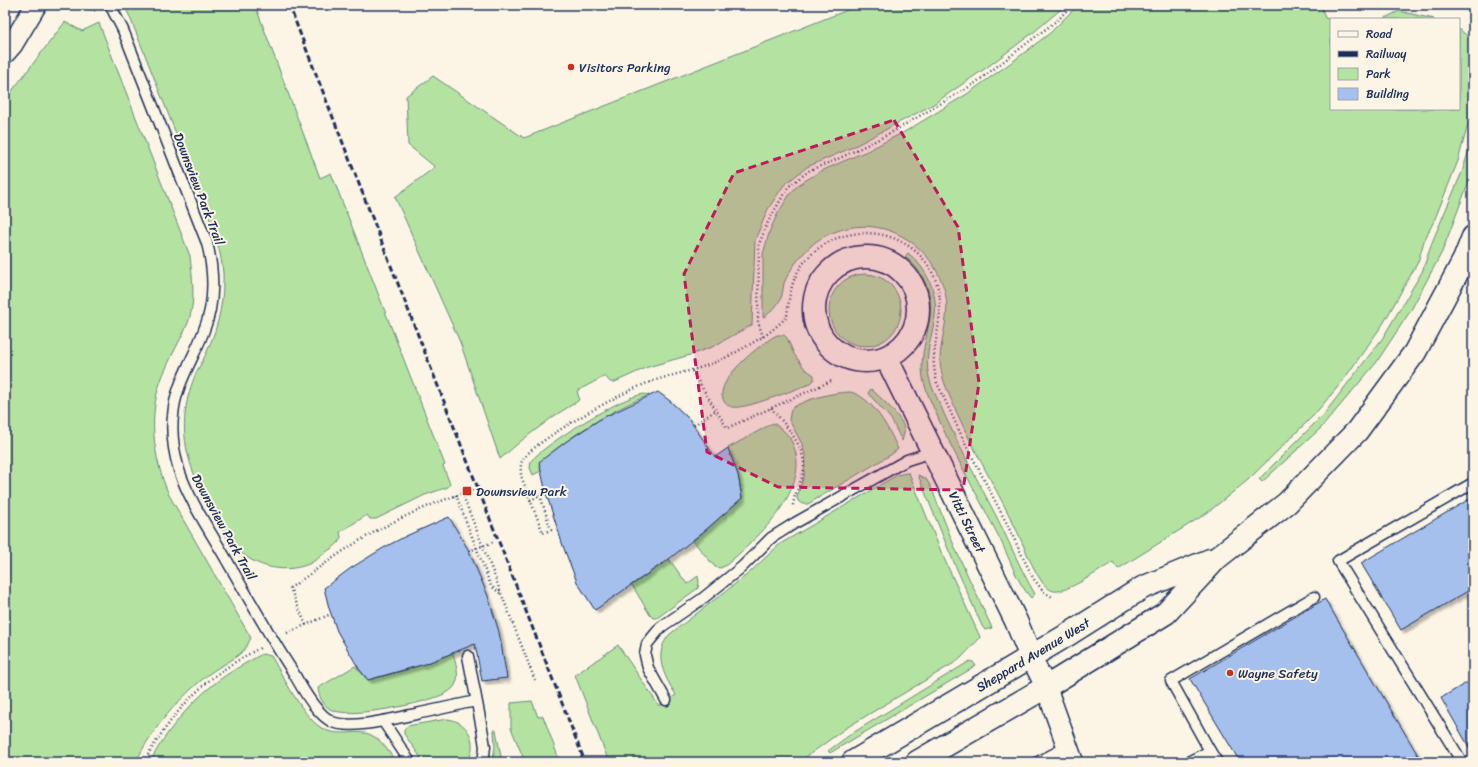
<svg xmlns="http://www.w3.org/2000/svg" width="1478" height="767" font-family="Sriracha,sans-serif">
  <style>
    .green { fill: #b4e2a0; stroke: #68887f }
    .building { fill: #a6c0ed; stroke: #1b2f5e; filter: url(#shadow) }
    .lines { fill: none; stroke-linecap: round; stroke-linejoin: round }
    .lane-casing { stroke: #1b2f5e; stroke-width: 13 }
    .street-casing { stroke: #1b2f5e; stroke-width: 23 }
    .secondary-casing { stroke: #1b2f5e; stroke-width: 25 }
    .path { stroke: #1b2f5e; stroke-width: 2.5; stroke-dasharray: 1 3; stroke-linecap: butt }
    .lane { stroke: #fcf5e5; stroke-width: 10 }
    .street { stroke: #fcf5e5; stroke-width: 20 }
    .secondary { stroke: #fcf5e5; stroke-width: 22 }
    .rail { stroke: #1b2f5e; stroke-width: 3; stroke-dasharray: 6 3; stroke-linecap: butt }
    .marked { fill: #c2185b; fill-opacity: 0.2; stroke: #c2185b; stroke-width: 3; stroke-dasharray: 8 5; stroke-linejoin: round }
    .poi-dot { fill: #c8321e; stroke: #fcf5e5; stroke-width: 1.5 }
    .labels { text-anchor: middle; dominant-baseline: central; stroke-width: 4; stroke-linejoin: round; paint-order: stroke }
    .poi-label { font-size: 13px; fill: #1b2f5e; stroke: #fcf5e5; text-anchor: start }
    .street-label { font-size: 13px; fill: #1b2f5e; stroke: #fcf5e5 }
  </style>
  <defs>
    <filter id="shadow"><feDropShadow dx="3.5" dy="3.5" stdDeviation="1" flood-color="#0004"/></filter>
  </defs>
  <rect width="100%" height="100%" fill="#fcf5e5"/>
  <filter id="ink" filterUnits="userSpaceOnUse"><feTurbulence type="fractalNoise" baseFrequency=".025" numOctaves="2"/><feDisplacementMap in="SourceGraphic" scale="8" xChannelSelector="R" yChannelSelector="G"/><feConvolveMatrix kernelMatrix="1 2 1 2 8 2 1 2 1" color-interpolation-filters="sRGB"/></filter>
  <g filter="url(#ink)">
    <g class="green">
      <path d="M 124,5 L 255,5 L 320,178 L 331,173 L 445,465 L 443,466 L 450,484 L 448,487 L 425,495 L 376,519 L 370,519 L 367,515 L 340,532 L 341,537 C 340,544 332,548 326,552 C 321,556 315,561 309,564 C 282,575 251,566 233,545 L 232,546 C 198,487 166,441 197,371 C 201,364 205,357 208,349 C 219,325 224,299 223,273 C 220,238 201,197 188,164 C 168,114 149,64 129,15 Z"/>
      <path d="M 860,5 L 1066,5 L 1034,32 L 986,68 L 932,105 L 851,148 L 807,167 L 784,185 L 768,209 L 755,240 L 752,325 L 712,347 L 690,355 L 648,367 L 615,382 L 610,382 L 605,376 L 577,391 L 579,398 L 578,401 L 554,416 L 521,441 L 500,459 L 460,342 L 395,197 L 435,167 L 408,145 L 406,96 L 433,76 L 524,138 Z"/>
      <path d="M 1078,5 L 1321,5 L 1325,18 L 1331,20 L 1331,109 L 1459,109 L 1459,29 L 1470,38 L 1473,44 L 1473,106 L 1458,161 L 1434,221 L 1424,241 L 1418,262 L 1383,324 L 1342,382 L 1313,416 L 1248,480 L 1207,513 L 1118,569 L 1113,562 C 1102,569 1065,594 1054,591 C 1049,590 1045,586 1042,582 C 1029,563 1022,539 1011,519 C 993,483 973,449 957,413 C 950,396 941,380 940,361 C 940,338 951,315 945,292 C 933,245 884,214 837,231 C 828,234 818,239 811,246 C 800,256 790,269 784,283 C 783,287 783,291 782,295 C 779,305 771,312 763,318 L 763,254 L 770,230 L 778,213 L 790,194 L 798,185 L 821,171 L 867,151 L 906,131 L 967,94 L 1016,59 L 1050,33 Z"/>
      <path d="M 1399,11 L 1434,19 L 1383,19 Z"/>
      <path d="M 65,22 L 82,31 L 99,23 L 190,256 C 192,276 196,299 189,320 C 188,324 185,329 183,334 C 176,347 169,361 163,375 C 147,413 153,458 169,495 L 251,638 C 248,643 246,648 242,652 C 233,661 219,666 209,674 C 180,697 152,728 136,762 L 5,762 L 5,100 Z"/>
      <path d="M 1473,137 L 1473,171 L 1471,176 L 1442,252 L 1411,310 L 1376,363 L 1322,427 L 1262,482 L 1259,479 L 1324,414 L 1382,339 L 1422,272 L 1433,240 L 1462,172 Z"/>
      <path d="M 908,253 C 927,269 938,292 935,317 C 932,337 924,356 929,377 C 932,390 940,403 945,416 C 960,448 977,479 993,510 C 1008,538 1019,567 1035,594 L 1031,598 C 1016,581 1009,557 999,537 C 979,498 957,460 939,420 C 933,406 926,393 923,378 C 917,343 942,314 924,280 C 919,270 913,263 905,257 Z"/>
      <circle cx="865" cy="310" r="36"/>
      <path d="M 777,335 L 784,335 L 787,338 L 794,354 L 805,369 L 814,375 L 814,380 L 810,384 C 795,389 745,410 732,407 C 728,406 724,403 723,399 C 714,380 763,342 777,335 Z"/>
      <path d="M 871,389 C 880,397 902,417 904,428 C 905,432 903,437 902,441 L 891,419 L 868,393 Z"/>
      <path d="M 851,392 C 874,399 889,429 898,449 L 892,454 L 808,504 L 802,504 L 798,501 L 797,497 L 804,476 L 805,455 L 802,444 L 789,420 L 791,409 C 804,399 834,392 851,392 Z"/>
      <path d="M 644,394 L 649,395 C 609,411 573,434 540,462 L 541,471 L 533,475 L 530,468 L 531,461 C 545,444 622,396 644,394 Z"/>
      <path d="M 773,423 C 779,427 785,431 789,437 C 819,484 757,539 725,566 L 720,568 L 715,567 L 693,541 L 742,498 L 738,475 L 728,448 Z"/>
      <path d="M 906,473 L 909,473 L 942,554 L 980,637 L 979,639 L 959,660 L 846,728 L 799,762 L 609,762 L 575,675 L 618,645 L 659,706 L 676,695 C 664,676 652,654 670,634 L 748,574 L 780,544 L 897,475 Z"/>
      <path d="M 918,475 L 926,479 L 931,487 L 955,548 L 992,628 L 985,630 L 982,626 L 949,551 Z"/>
      <path d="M 669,559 L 687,584 L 698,576 L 699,582 L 698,588 L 657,618 L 653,618 L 650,615 L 632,585 Z"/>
      <path d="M 453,653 C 455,662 460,675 456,683 C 455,687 451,690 448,692 C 431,703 349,719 332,710 C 323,706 319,697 318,688 L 355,666 L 368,680 L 406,670 Z"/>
      <path d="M 262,654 L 271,656 C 283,676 302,715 320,727 C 338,739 356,728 371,735 C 382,740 389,752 396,762 L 150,762 C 164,734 190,703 214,684 C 229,672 246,663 262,654 Z"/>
      <path d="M 970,661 L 973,662 L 976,666 L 830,753 L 828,751 L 851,734 Z"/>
      <path d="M 532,701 L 538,717 L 543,716 L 560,762 L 525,762 L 511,728 L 511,703 Z"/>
      <path d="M 447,719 C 469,721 479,744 467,762 L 424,762 L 404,734 L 404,729 L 407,726 Z"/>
      <path d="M 494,730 L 496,730 L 502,762 L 492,762 L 495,748 Z"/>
    </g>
    <g class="building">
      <path d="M 658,392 L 670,401 L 689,419 L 715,457 L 728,448 L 738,475 L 742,498 L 708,528 L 669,559 L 595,610 L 577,582 L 563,546 L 546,493 L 539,462 L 567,441 L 602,418 Z"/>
      <path d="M 1473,497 L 1473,588 L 1401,630 L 1361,563 Z"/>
      <path d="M 449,517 L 469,551 L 488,596 L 499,632 L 507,678 L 482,681 L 475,644 L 425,664 L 368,680 L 359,669 L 337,631 L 329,608 L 324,588 L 351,568 L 385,547 L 406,536 Z"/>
      <path d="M 1325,599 L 1422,762 L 1240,762 L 1190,679 Z"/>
      <path d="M 1473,679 L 1473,754 L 1441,698 Z"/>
    </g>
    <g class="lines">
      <g class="lane-casing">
        <g id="lane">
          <path d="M 110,5 L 123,30 L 207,243 C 214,271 215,303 204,330 C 194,359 175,384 173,416 C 171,434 174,453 179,470 C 189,501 214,537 230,566 C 251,602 270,637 293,672 C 300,684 307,698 317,709 C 321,714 327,719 332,722 C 353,730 395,718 416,714 C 436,710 456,705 476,701"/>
          <path d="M 468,656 L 483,734 L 485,747 L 483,762"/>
          <path d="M 666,700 L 648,668 L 645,655 L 647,644 L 661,627 L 702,599 L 742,567 L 771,538 L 795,523 L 907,460 L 932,452"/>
          <path d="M 383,721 L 410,762"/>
          <path d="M 1210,751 L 1171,681 L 1314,597"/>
          <path d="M 1038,762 L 1067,747"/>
          <path d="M 1188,762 L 1210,751 L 1217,762"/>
          <path d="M 1462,762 L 1338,561 L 1473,483"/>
        </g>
      </g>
      <g class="street-casing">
        <g id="street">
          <path d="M 5,53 L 12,45 L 36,5"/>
          <path d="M 1031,657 L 1046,687 L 1073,762"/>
        </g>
      </g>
      <g class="secondary-casing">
        <g id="secondary">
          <circle cx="866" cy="309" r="52"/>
          <path d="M 886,357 L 1016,621 L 1031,657"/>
          <path d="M 853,762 L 1069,634 L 1142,588 L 1210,560"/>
          <path d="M 917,762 L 1046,687 L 1166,613 L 1217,558 L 1287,503 L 1357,431 L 1415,352 L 1464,260 L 1473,237"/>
        </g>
      </g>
      <g class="path">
        <path d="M 84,5 L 95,11"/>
        <path d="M 763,337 L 758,322 L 759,244 L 768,222 L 788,187 L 810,170 L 838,159 L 887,135 L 974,84 L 1060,18 L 1071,5"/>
        <path d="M 692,371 L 727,428 L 831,381"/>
        <path d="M 771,408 C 784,423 805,446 804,467 C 803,481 794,492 793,506"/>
        <path d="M 694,425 L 716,410"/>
        <path d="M 462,493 L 535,680"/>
        <path d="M 456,495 L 491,586 L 501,594"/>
        <path d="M 540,495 L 551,530 L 543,533 L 521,476 C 521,471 520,466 522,461 C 531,442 618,395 640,386 C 665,375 693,372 718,361 C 734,354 749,345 764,336 C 772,331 780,323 787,317 C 789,295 792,274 808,258 C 842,220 908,226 932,272 C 947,301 937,326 934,356 C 933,365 935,374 937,383 L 964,441 L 1006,522 L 1033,578 L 1044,592 L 1054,598"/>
        <path d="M 530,500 L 546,493"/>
        <path d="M 469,551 L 493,542"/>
        <path d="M 306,625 L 290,588 C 319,568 348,546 380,529 C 410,513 441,500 473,490"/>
        <path d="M 287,633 L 331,614"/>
        <path d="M 144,762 C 161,731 183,702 211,679 C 226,667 243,657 260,648"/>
      </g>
      <use href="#lane" class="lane"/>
      <use href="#street" class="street"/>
      <use href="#secondary" class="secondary"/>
      <path class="rail" d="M 289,5 L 585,762"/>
    </g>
  </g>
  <path class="marked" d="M 894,120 L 958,227 L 979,383 L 963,490 L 778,487 L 707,452 L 684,274 L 734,173 Z"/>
  <g class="poi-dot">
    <circle cx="571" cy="67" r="4"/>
    <rect x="462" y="486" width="10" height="10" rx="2"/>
    <circle cx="1230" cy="673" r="4"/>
  </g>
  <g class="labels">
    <g class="poi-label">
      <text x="579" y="67">Visitors Parking</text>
      <text x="476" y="491">Downsview Park</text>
      <text x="1238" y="673">Wayne Safety</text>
    </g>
    <g class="street-label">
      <text transform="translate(199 189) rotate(69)">Downsview Park Trail</text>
      <text transform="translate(967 522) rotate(64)">Vitti Street</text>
      <text transform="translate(224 527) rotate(61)">Downsview Park Trail</text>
      <text transform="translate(1033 655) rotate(-31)">Sheppard Avenue West</text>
    </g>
  </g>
  <rect width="1478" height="767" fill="none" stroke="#fcf5e5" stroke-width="20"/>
  <rect x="10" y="10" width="1458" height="747" fill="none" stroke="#1b2f5e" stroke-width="1.5" filter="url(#ink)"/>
  <rect x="1330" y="18" width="130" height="92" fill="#fcf5e5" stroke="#a2a6af"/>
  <rect x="1338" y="31" width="20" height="6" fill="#fcf5e5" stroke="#a2a6af"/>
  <text x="1366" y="38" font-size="12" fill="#1b2f5e">Road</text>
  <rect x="1338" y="51" width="20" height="6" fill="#1b2f5e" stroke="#a2a6af"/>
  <text x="1366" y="58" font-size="12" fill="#1b2f5e">Railway</text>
  <rect x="1338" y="68" width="20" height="12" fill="#b4e2a0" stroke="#a2a6af"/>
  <text x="1366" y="78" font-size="12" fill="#1b2f5e">Park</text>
  <rect x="1338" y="88" width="20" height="12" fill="#a6c0ed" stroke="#a2a6af"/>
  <text x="1366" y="98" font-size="12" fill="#1b2f5e">Building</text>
</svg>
